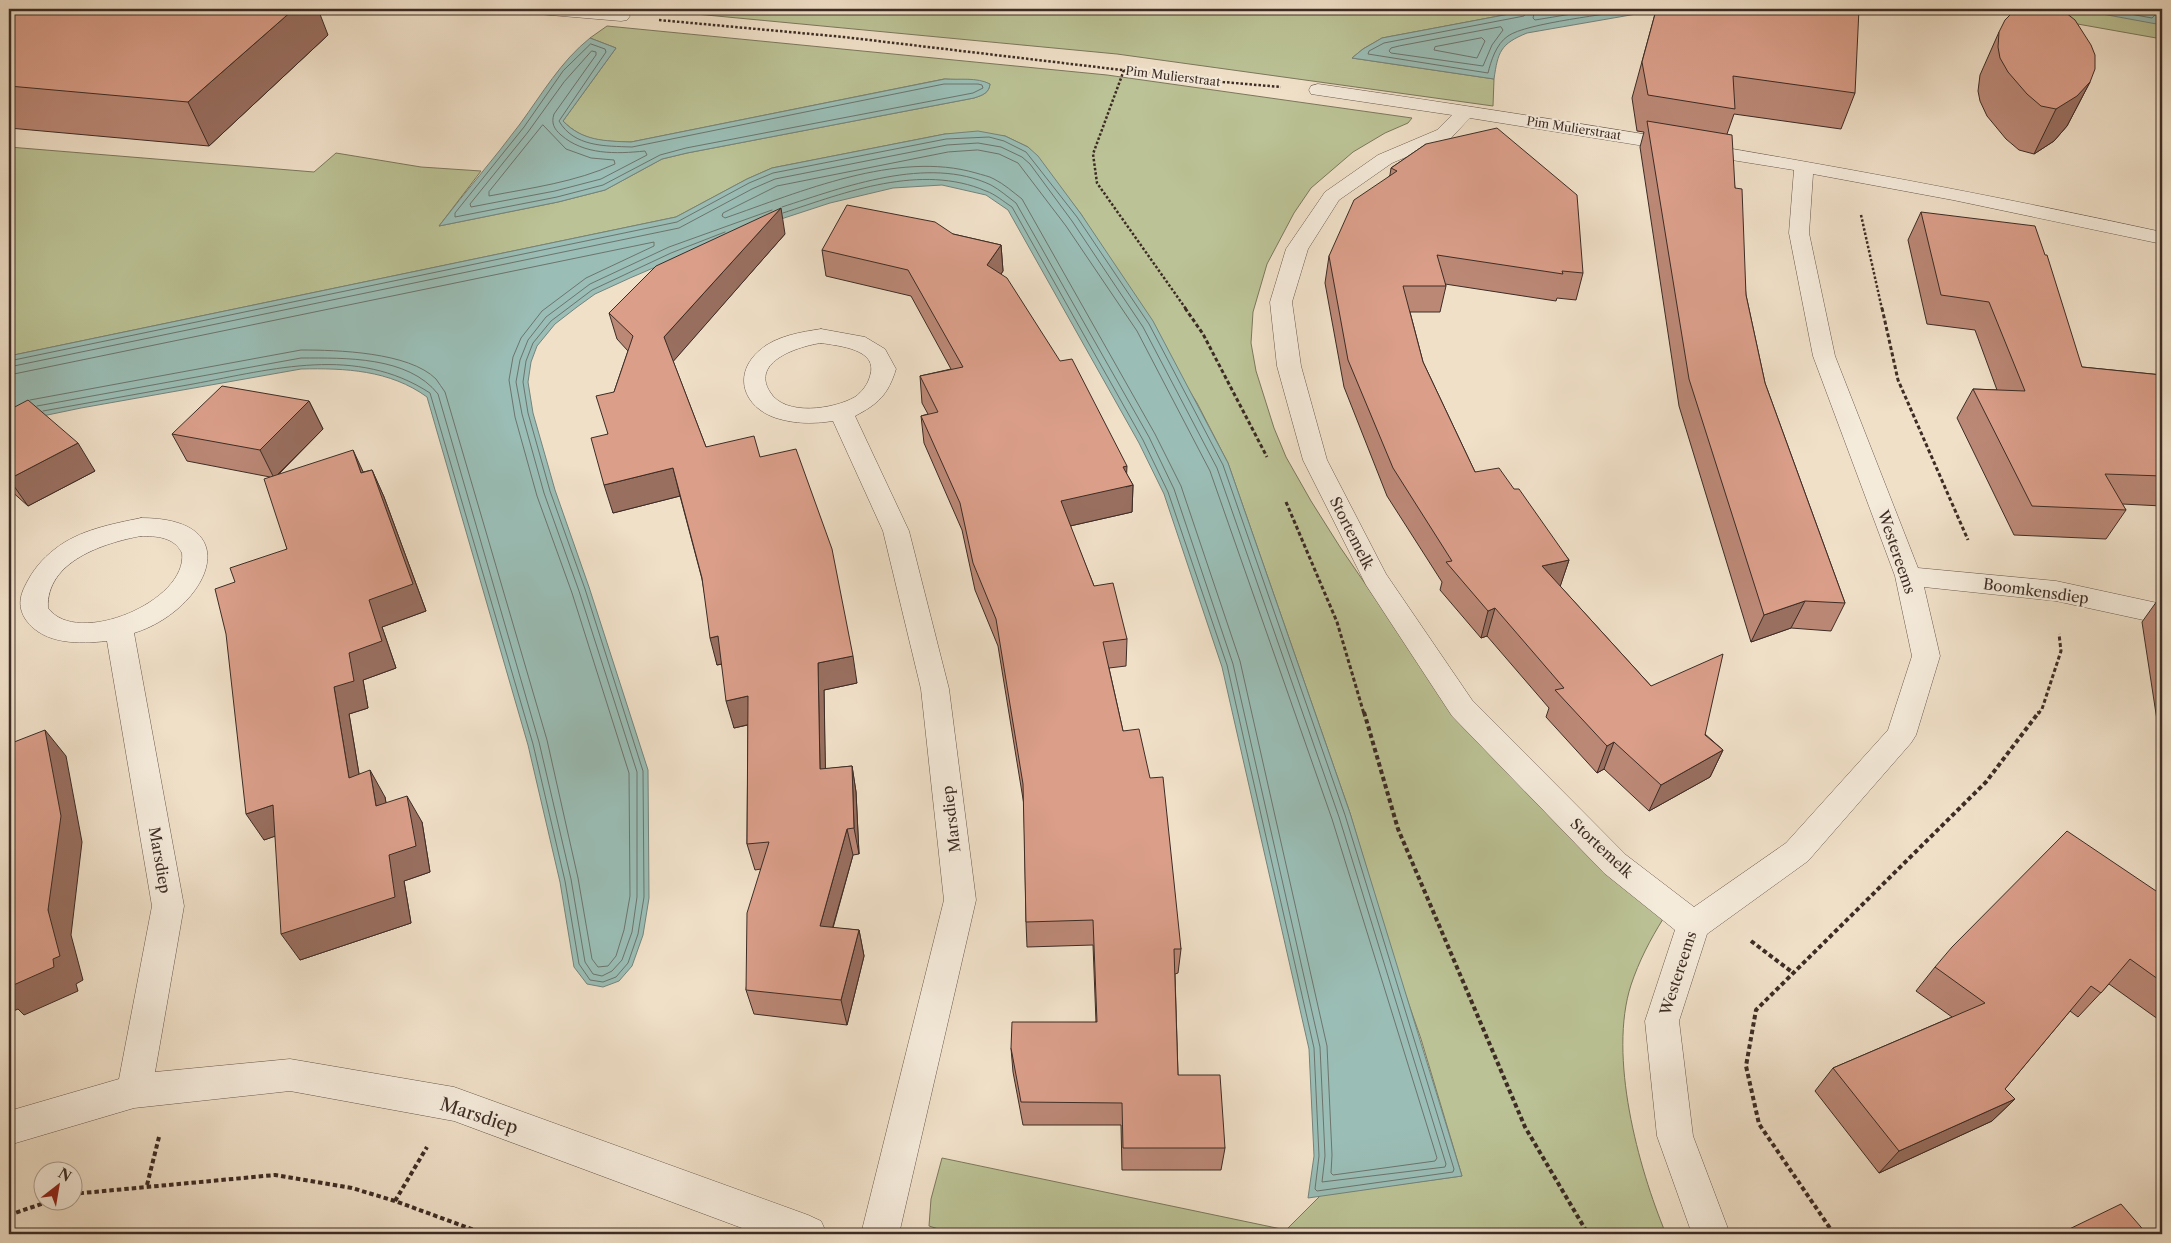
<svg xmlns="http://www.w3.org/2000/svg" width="2171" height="1243" font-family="'Libre Caslon Text',serif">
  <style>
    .green { fill: #bbc295; stroke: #7c775d }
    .water { fill: #9abdb5; stroke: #75837b }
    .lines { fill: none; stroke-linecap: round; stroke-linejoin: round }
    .shore { stroke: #6c746d; stroke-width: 1 }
    .street-casing { stroke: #6a594e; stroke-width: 1 }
    .path-far2 { stroke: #3d2c25; stroke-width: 2.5; stroke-dasharray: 2.5 2; stroke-linecap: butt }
    .path-far1 { stroke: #3d2c25; stroke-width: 3; stroke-dasharray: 4 2.5; stroke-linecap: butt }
    .path { stroke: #3d2c25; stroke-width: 4; stroke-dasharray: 4.5 3; stroke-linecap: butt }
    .street { fill: #f5ebdb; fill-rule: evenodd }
    .wall { fill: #bb8876; stroke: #3d2c25 }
    .shaded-wall { fill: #996f60; stroke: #3d2c25 }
    .building { fill: #da9e89; stroke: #3d2c25 }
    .labels { text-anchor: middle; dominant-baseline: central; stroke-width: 4; stroke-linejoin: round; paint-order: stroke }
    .far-street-label { font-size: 12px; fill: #3d2c25; stroke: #f5ebdb }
    .street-label { font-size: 15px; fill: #3d2c25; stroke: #f5ebdb }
    .near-street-label { font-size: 18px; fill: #3d2c25; stroke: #f5ebdb }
  </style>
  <rect width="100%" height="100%" fill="#f0e0c8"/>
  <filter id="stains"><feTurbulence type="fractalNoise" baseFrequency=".004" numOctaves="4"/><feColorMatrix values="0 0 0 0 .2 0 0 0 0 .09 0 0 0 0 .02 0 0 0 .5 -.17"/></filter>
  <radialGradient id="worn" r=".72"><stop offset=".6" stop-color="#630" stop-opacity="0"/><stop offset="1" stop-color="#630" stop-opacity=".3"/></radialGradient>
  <g class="green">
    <path d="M 643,9 L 1536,9 L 1382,38 L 1363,49 L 1352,58 L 1494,79 L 1493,106 L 1117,54 Z"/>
    <path d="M 1993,9 L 2162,9 L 2162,39 Z"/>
    <path d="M 607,26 L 1107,75 L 1412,118 L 1408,123 L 1385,133 L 1353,152 L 1311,188 L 1294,213 L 1267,264 L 1253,312 L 1251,343 L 1256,371 L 1274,428 L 1286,457 L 1311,501 L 1340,547 L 1388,617 L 1663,919 C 1650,940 1639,961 1631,985 C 1608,1056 1638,1167 1666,1234 L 954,1234 L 929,1226 L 931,1199 L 942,1158 L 1286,1230 L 1321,1195 L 1462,1176 L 1421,1039 L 1397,970 L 1350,813 L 1228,463 L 1197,403 L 1081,214 L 1028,147 L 1005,136 L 945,134 L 772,168 L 747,179 L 676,217 L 9,356 L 9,147 L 314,172 L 336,153 L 421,167 L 481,171 L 439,226 L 558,202 L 605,190 L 662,159 L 687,153 L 974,98 C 983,95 989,93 990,84 C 975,79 960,80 944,79 L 631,142 C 603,141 584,142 563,121 L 616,48 L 590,38 Z"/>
  </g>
  <g class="water">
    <path d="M 1536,9 L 1665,9 L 1527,33 C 1500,44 1498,52 1494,79 L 1352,58 L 1363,49 L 1382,38 Z"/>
    <path d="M 2075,9 L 2145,9 L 2162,12 L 2162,25 Z"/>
    <path d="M 590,38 L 616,48 L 563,121 C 582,141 605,141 631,142 L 945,79 C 959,80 977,77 990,84 C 989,93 983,95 974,98 L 687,153 L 662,159 L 605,190 L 558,202 L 439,226 C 465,192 494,159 520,124 C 542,94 561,61 590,38 Z"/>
    <path d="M 978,131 L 1005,136 L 1028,147 L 1038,156 L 1081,214 L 1153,321 L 1228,463 L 1350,813 L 1462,1176 L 1308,1198 L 1314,1156 L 1309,1049 L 1222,667 L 1164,494 L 1139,443 L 1008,210 L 986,195 L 942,185 L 893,188 L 830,203 L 723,238 L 630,278 L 595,294 L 577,307 L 555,324 L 537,346 L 531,362 L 528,382 L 533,413 L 555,490 L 589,587 L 648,770 L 649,898 L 643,935 L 632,966 L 619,981 L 603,987 L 587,984 L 574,967 L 560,882 L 528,745 L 427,397 C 390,370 345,368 301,369 L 81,408 L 9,423 L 9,356 L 676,217 L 747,179 L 772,168 L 945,134 Z"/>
  </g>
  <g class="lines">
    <g class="shore">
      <path d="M 1529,9 L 1524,16 L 1384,43 L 1369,51 L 1368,54 L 1488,73 C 1491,61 1496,44 1508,36 C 1526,23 1611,14 1637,9"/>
      <path d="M 1535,9 L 1533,18 L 1535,20 L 1602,9"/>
      <path d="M 2103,9 L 2152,18 L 2155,15 L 2153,9"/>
      <path d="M 1501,27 L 1503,30 L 1492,45 L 1483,66 L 1391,53 L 1389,51 L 1391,48 L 1399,46 Z"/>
      <path d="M 1482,38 L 1485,41 L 1477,58 L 1434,50 L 1435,47 Z"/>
      <path d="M 591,44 L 605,49 L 606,52 L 559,121 C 574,147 605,146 632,147 L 944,84 L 978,84 L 982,85 L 983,88 L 973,93 L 686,148 L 660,155 L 603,185 L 557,197 L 455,217 L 455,213 L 524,127 L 563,71 Z"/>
      <path d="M 592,51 L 596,52 L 596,55 L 554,114 C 551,123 554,129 561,135 C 584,155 616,154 645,151 L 647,155 L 601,179 L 555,191 L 471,207 L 470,204 L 528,132 L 564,82 Z"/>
      <path d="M 543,125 L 566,149 L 591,158 L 614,160 L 615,164 C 576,182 531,188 489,196 L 489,192 Z"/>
      <path d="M 978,150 L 999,154 L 1018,163 L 1066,226 L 1137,331 L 1210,471 L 1332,819 L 1437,1158 L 1435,1161 L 1333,1175 L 1331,1173 L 1332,1155 L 1327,1046 L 1240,661 L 1181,486 L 1155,434 L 1022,199 C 1013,192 1004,184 994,179 C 989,176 982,175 976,173 C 897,150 800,192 725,218 L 722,216 L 723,213 L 777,186 L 948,152 Z"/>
      <path d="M 9,361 L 677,222 L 749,183 L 773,173 L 946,139 L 989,137 L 1004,141 L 1026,152 L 1077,217 L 1149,324 L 1223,465 L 1345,815 L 1454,1169 L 1453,1172 L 1317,1191 L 1315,1189 L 1319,1156 L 1314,1048 L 1227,665 L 1168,492 L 1143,440 L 1012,207 C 1004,202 995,194 986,191 C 921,163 846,192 783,213"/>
      <path d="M 9,367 L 679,228 L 752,189 L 775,179 L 947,145 L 978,143 L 1001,147 L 1022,157 L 1030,164 L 1072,221 L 1143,327 L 1217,468 L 1339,817 L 1446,1164 L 1445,1167 L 1322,1182 L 1325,1156 L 1320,1047 L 1233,664 L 1174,489 L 1149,437 L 1016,203 C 1008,197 1000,190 991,185 C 928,155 844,187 782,207"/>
      <path d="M 9,375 L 654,242 L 654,246 L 586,278 L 542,311 L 521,338 L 513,357 L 509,380 L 515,417 L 537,496 L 572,593 L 629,773 L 630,896 L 624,930 L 616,956 L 608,966 L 598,967 L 592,959 L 578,878 L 547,740 L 445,392 C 442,388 439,383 436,379 C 409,352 337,350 301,350 L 30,400"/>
      <path d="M 37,406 L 301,358 C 345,358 408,356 438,394 L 539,742 L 571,879 L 585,962 L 593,974 L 602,976 L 612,971 L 622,960 L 632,932 L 637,897 L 637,772 L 579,591 L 544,493 L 522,414 L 516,382 L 520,360 L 528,340 L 546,317 L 590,284 L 669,247 L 772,210"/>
      <path d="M 43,411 C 93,402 143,393 193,384 C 274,369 356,345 430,393 L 533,744 L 565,881 L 579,964 L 590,980 L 603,982 L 616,977 L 628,963 L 638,934 L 644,897 L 643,771 L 585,589 L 550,491 L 528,413 L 523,382 L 526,361 L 533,343 L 551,321 L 592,290 L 671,253 L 725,232"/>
    </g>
    <g class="street-casing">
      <g id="street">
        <path d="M 529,9 C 558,7 599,5 627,12 L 630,16 L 627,20 L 621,21 L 538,14 L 532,13 Z"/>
        <path d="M 1318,84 C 1601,125 1883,171 2162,232 L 2162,244 L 1953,200 L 1813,174 L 1809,233 L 1835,356 L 1918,568 L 2056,581 L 2162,604 L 2162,624 L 2056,601 L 1924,587 L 1940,656 L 1916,735 L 1911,743 L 1808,861 L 1707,934 L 1679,1021 L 1693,1136 L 1730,1234 L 1692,1234 L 1657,1136 L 1645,1021 L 1675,930 L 1604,873 L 1452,716 L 1366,585 L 1303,460 L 1277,366 L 1270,302 L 1286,249 L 1325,192 L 1378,155 L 1437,130 L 1452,115 L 1311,94 L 1309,90 L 1311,86 ZM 1470,118 L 1794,170 L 1789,233 L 1813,356 L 1895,576 L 1912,656 L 1888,730 L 1786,843 L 1694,907 L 1626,855 L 1472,700 L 1386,574 L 1327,460 L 1301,366 L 1292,302 L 1308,249 L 1339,200 L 1392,163 L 1451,138 Z"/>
        <path d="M 821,329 L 865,337 L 885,349 L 896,369 C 888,395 878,404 855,416 L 909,531 L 949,689 L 976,900 L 899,1234 L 861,1234 L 944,900 L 921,689 L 883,531 L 833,421 C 814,424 795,424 776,418 C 743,407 732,374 760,350 C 776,336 801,332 821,329 ZM 821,343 C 839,346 879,349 870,376 C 868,384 862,392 855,397 C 834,409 785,417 770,392 C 750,361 800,346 821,343 Z"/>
        <path d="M 141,518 C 252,518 206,611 134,633 L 184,906 L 155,1072 L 290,1059 L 454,1087 L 808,1215 L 821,1221 L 827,1234 L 758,1234 L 454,1121 L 290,1091 L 134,1108 L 9,1145 L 9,1111 L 119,1079 L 152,906 L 107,641 C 80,644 44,645 26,620 C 18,608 19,597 26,584 C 33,570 42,559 55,549 C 79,530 112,524 141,518 ZM 141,536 C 157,536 174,537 182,553 C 188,601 77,648 48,608 C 46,561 104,543 141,536 Z"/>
      </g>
    </g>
    <g class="path-far2">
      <path d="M 659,20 L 844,37 L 1223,82 L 1281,87"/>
      <path d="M 1124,70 L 1093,154 L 1097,183 L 1186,309"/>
      <path d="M 1861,215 L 1882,309"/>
    </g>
    <g class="path-far1">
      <path d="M 1185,308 L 1203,334 L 1267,457"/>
      <path d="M 1882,308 L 1898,380 L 1968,540"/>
      <path d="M 1286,502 L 1337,622 L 1364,714"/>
      <path d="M 2038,714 L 2042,709 L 2061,651 L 2059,634"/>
    </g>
    <g class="path">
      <path d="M 1364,712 L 1398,829 L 1525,1127 L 1588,1234"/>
      <path d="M 1751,941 L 1792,972"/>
      <path d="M 147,1185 L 159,1137"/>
      <path d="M 72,1194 L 275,1175 L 352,1188 L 395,1201 L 485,1234"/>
      <path d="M 395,1201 L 427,1147"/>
      <path d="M 9,1215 L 53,1200"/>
      <path d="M 1834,1234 L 1759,1124 L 1746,1066 L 1756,1010 L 1986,782 L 2039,712"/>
    </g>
    <use href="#street" class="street"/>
  </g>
  <g class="wall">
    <path d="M 9,9 L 328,35 L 209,146 L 9,128 Z"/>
    <path d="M 1655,14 L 1855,93 L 1841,129 L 1734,114 L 1727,134 L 1735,188 L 1746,295 L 1765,383 L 1845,603 L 1831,631 L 1791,628 L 1751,642 L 1679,406 L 1640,147 L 1644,132 L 1637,131 L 1632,98 Z"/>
    <path d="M 1999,32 L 2090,82 L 2067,126 L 2054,141 L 2034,154 L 2019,150 L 2006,139 L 1987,116 L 1980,101 L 1978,91 L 1980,75 Z"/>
    <path d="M 1426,144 L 1583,273 L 1576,300 L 1557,298 L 1556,301 L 1445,284 L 1446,286 L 1440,312 L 1410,312 L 1423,362 L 1475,472 L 1514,489 L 1569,560 L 1560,586 L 1651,686 L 1723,750 L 1710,777 L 1649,811 L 1604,769 L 1597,773 L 1546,717 L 1549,708 L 1487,636 L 1481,638 L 1440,590 L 1442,582 L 1387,496 L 1344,387 L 1325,283 L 1329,256 L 1390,175 L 1391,168 Z"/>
    <path d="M 1921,212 L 2082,367 L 2162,375 L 2162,506 L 2122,504 L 2126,510 L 2106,539 L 2014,535 L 1957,418 L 1973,389 L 1997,390 L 1975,330 L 1927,324 L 1908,240 Z"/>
    <path d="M 785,234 L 673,361 L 706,447 L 760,457 L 857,683 L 824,690 L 825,769 L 852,766 L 856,792 L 859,854 L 853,855 L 833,928 L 859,930 L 864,956 L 847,1025 L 754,1014 L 746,990 L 761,869 L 755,870 L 747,844 L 748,725 L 734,728 L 722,664 L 717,665 L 702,579 L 680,496 L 613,513 L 608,434 L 614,392 L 628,351 L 617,339 L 609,313 Z"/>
    <path d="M 953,234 L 1001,245 L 1003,271 L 1001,274 L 1126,473 L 1133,485 L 1132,512 L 1070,526 L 1094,586 L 1127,639 L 1126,666 L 1109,668 L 1123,731 L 1181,949 L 1178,973 L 1175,974 L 1178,1075 L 1225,1148 L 1221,1170 L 1122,1170 L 1121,1125 L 1023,1125 L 1013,1072 L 1011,1048 L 1096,1022 L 1093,945 L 1027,947 L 1026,922 L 1024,805 L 998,646 L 975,590 L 962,530 L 924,443 L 921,416 L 928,414 L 922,403 L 920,376 L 951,369 L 911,296 L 826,276 L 822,250 Z"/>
    <path d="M 309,401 L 323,429 L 278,475 L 363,472 L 372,470 L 384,497 L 426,611 L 382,627 L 396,668 L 363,680 L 368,708 L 349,714 L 359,774 L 385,797 L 386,803 L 422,822 L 430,872 L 404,881 L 411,923 L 300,960 L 275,836 L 264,840 L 235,582 L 287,549 L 270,477 L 187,461 L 172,434 Z"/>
    <path d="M 9,410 L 95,471 L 28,506 L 9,489 Z"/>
    <path d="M 2162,594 L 2162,753 L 2142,622 Z"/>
    <path d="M 2162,895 L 2162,1022 L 2109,984 L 2078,1017 L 2070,1011 L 2005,1089 L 2015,1099 L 1992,1121 L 1879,1173 L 1815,1091 L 1833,1068 L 1952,1017 L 1916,991 L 1935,967 Z"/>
  </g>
  <g class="shaded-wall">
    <path d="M 294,9 L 318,9 L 328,35 L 209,146 L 188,102 Z"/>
    <path d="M 2090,82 L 2067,126 L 2054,141 L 2034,154 L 2056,109 Z"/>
    <path d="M 781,208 L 785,234 L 671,364 L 664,337 Z"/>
    <path d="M 1001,245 L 1003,271 L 988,292 L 987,265 Z"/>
    <path d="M 309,401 L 323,429 L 274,478 L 260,450 Z"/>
    <path d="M 78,443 L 95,471 L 28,506 L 9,479 Z"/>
    <path d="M 353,450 L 366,478 L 361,473 Z"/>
    <path d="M 1127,466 L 1126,487 L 1133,485 L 1132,512 L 1061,528 L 1061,501 L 1123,467 Z"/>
    <path d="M 673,468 L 680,496 L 613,513 L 604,485 Z"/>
    <path d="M 372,470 L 384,497 L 426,611 L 382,627 L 396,668 L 363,680 L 368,708 L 349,714 L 364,804 L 349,778 L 334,687 L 349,653 Z"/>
    <path d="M 1569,560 L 1560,587 L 1542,566 Z"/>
    <path d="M 1805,601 L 1791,628 L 1751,642 L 1764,615 Z"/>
    <path d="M 1495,608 L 1487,636 L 1481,638 L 1488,611 Z"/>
    <path d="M 718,636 L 726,663 L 717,665 L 710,638 Z"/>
    <path d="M 853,656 L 857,683 L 824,690 L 826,796 L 820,769 L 818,663 Z"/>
    <path d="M 748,696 L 755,723 L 734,728 L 726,701 Z"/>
    <path d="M 45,730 L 66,756 L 82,842 L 71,935 L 83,980 L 76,984 L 78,991 L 24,1015 L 18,1009 L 9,1013 L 9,987 L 53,959 L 48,910 Z"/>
    <path d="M 1614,742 L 1604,769 L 1597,773 L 1607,746 Z"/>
    <path d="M 1723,750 L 1710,777 L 1649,811 L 1661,785 Z"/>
    <path d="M 852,766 L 856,792 L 859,854 L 854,828 Z"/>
    <path d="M 370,770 L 385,797 L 391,833 L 376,806 Z"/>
    <path d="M 407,796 L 422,822 L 430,872 L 404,881 L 411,923 L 300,960 L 281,934 L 389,855 Z"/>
    <path d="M 273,805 L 290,831 L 264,840 L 246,814 Z"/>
    <path d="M 847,829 L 853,855 L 826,951 L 820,926 Z"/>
    <path d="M 859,930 L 864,956 L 847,1025 L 841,1000 Z"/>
    <path d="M 2015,1099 L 1992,1121 L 1879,1173 L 1899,1151 Z"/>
  </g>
  <g class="building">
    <path d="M 9,9 L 294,9 L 188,102 L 9,86 Z"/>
    <path d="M 1679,9 L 1859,9 L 1855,93 L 1733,76 L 1735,109 L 1648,95 L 1642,62 L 1655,14 Z"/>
    <path d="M 2018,9 L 2061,9 L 2075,20 L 2091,45 L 2095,55 L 2095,69 L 2090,82 L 2077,96 L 2056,109 L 2041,106 L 2027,94 L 2008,72 L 2000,58 L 1998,47 L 1999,32 L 2005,20 L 2015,10 Z"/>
    <path d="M 1647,121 L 1732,135 L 1735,188 L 1742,189 L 1746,295 L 1765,383 L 1845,603 L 1805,601 L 1764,615 L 1689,379 Z"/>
    <path d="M 1497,128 L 1577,195 L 1583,273 L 1562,271 L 1563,274 L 1437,255 L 1446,286 L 1403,286 L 1423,362 L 1475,472 L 1499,468 L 1514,489 L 1519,489 L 1569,560 L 1542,566 L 1651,686 L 1723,654 L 1705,735 L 1723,750 L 1661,785 L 1614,742 L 1607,746 L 1555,690 L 1564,688 L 1495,608 L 1488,611 L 1446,562 L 1452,561 L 1393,468 L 1348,360 L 1329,256 L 1354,200 L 1397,171 L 1391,168 L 1426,144 Z"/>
    <path d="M 847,205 L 935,222 L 953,234 L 1001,245 L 987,265 L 1007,278 L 1060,361 L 1072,359 L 1127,466 L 1123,467 L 1133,485 L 1061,501 L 1094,586 L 1113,583 L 1127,639 L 1103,642 L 1123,731 L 1139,729 L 1150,778 L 1163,777 L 1181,949 L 1174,949 L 1178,1075 L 1220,1075 L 1225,1148 L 1123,1148 L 1122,1103 L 1021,1102 L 1011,1048 L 1012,1022 L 1097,1022 L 1093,920 L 1026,922 L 1023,784 L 996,619 L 973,563 L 960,503 L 921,416 L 938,412 L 920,376 L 963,367 L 908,270 L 822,250 Z"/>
    <path d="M 781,208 L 664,337 L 706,447 L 754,436 L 760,457 L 796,449 L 832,549 L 853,656 L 818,663 L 820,769 L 852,766 L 854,828 L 847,829 L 820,926 L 859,930 L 841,1000 L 746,990 L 747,913 L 769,842 L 747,844 L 748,696 L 726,701 L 718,636 L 710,638 L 702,578 L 673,468 L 604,485 L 591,438 L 608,434 L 596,396 L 614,392 L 633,336 L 609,313 L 656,266 Z"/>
    <path d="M 1921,212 L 2035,226 L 2045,255 L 2047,255 L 2082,367 L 2162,375 L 2162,476 L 2105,474 L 2126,510 L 2032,506 L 1973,389 L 2025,391 L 1989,302 L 1941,295 Z"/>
    <path d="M 222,386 L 309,401 L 260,450 L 172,434 Z"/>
    <path d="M 28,400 L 78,443 L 9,479 L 9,410 Z"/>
    <path d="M 353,450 L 361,473 L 372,470 L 413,584 L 369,600 L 382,641 L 349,653 L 354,681 L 334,687 L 349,778 L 370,770 L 376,806 L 407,796 L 416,846 L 389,855 L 395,897 L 281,934 L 273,805 L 246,814 L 226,634 L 215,589 L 235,582 L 230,568 L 287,549 L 264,479 Z"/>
    <path d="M 45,730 L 61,816 L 48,910 L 60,956 L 53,959 L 54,967 L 9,987 L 9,744 Z"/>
    <path d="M 2067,831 L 2162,895 L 2162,982 L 2130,959 L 2101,993 L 2091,986 L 2005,1089 L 2015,1099 L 1899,1151 L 1833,1068 L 1985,1003 L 1935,967 L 1952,947 Z"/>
    <path d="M 2121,1204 L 2147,1234 L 2059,1234 Z"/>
  </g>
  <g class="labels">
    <g class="far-street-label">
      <text transform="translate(1173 76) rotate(7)">Pim Mulierstraat</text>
      <text transform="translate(1574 128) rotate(9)">Pim Mulierstraat</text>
    </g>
    <g class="street-label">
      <text transform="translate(1352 533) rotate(63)">Stortemelk</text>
      <text transform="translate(1897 552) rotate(71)">Westereems</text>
      <text transform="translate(2036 591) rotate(8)">Boomkensdiep</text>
      <text transform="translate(951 819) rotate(-97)">Marsdiep</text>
      <text transform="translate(1602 848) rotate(43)">Stortemelk</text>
      <text transform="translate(160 860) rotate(80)">Marsdiep</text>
      <text transform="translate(1678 973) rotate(-72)">Westereems</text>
    </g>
    <g class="near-street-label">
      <text transform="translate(479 1116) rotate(18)">Marsdiep</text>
    </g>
  </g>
  <rect width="2171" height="1243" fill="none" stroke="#f0e0c8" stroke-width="30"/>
  <rect x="10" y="10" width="2151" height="1223" fill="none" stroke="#3d2c25" stroke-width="2.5"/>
  <rect x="15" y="15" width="2141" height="1213" fill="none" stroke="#3d2c25"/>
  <g transform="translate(58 1186) rotate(31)"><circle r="24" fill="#f5ebdb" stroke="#ab9f92"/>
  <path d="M0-4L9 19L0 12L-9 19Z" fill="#8f2418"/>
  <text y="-8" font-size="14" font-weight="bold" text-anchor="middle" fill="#3d2c25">N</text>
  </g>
  <rect width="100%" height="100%" filter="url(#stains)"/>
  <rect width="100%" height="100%" fill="url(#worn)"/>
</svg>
